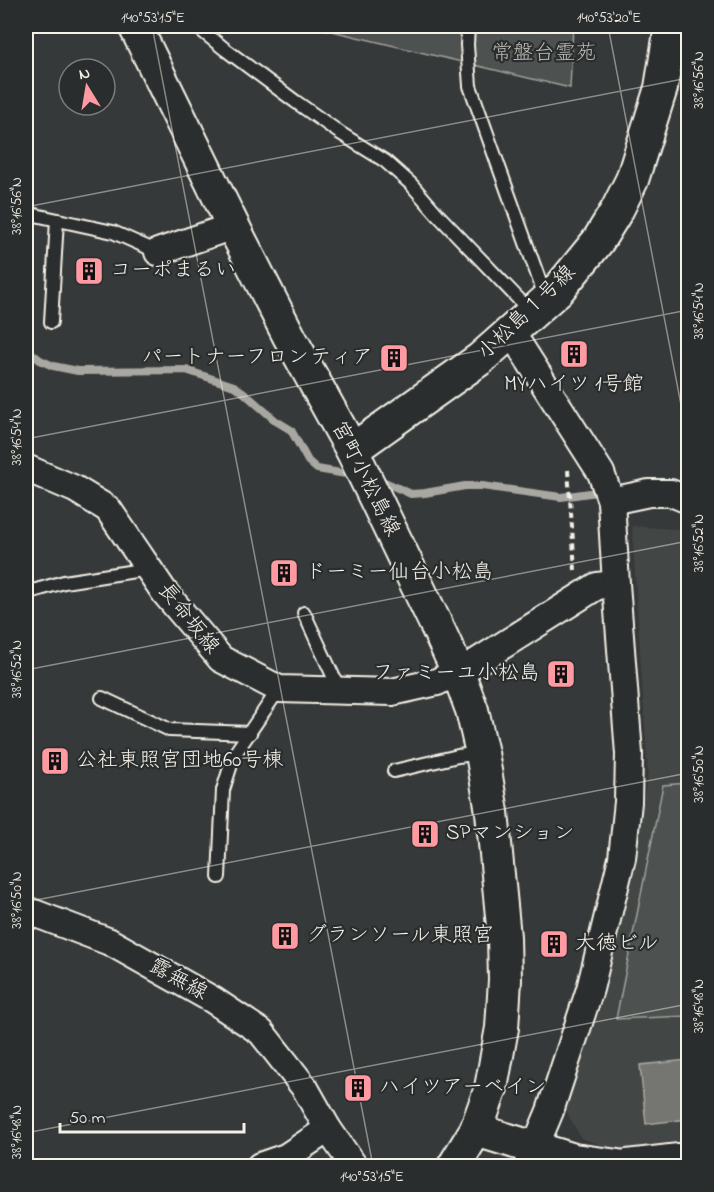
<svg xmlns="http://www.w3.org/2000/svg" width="714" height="1192" font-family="'Indie Flower','Klee One',sans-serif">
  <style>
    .built { fill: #434645 }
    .green { fill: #4e514f; stroke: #a1a19c; stroke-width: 1.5 }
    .water { fill: #757572; stroke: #a8a7a1; stroke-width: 1.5 }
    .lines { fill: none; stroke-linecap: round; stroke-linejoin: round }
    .stream { stroke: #a8a7a1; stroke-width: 8 }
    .service-casing { stroke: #f4f1e8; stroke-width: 16 }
    .minor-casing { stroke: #f4f1e8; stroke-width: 30 }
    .tertiary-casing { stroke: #f4f1e8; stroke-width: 36 }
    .path { stroke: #f4f1e8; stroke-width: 4; stroke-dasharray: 6 4.5; stroke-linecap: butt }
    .service { stroke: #2a2d2e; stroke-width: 12 }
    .minor { stroke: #2a2d2e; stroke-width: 26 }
    .tertiary { stroke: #2a2d2e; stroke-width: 32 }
    .ticks { fill: none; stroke: #f4f1e8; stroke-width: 1.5; stroke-opacity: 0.45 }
    .labels { text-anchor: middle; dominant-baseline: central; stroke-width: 4.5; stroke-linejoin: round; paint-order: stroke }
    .park-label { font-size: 21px; fill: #bab9b2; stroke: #2a2d2e }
    .poi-label { font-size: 21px; fill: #f4f1e8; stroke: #2a2d2e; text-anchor: start }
    .street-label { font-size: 21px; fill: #f4f1e8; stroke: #2a2d2e }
    .neatline { fill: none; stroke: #f4f1e8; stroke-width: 2 }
    .ticks-label { font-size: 15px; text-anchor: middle; fill: #f4f1e8 }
  </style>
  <rect width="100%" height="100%" fill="#363939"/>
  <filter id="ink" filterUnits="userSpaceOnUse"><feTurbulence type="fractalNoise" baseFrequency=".0167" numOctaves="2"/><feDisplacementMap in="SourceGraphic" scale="12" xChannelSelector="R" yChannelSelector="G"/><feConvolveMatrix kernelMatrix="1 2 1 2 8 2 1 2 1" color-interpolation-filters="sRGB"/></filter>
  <g filter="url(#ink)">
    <path class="built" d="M 632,526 L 688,530 L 688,1141 L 612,1149 L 581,1138 L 562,1103 L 600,1010 L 626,903 L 648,774 Z"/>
    <g class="green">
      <path d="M 311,26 L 573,26 L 570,88 Z"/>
      <path d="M 688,783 L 688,1016 L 616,1019 L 663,785 Z"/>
    </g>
    <path class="water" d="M 688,1060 L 688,1119 L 646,1124 L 640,1065 Z"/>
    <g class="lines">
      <g class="stream">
        <path d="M 26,349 L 40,360 L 53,366 L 78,371 L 186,370 L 234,386 L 243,392 L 276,421 L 291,430 L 308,461 L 317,469 L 346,474"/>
        <path d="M 380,480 L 411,494 L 425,493 L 465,486 L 482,486 L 561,497 L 597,492"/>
      </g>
      <g class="service-casing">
        <g id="service">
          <path d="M 196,26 L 226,50 L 296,102 L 340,133 L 385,161 L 411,184 L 438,215 L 531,312"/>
          <path d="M 468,26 L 467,45 L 470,86 L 546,299"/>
          <path d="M 26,213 L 113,232 L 158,252"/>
          <path d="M 51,322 L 57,220"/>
          <path d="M 26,593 L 64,582 L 148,569"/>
          <path d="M 304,613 L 340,691"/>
          <path d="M 102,698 L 170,730 L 250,733"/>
          <path d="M 394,771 L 458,756 L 481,753"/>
          <path d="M 219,877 L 223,790 L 234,755 L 279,689"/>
        </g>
      </g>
      <g class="minor-casing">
        <g id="minor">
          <path d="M 158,252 L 233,226"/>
          <path d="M 511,332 L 601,473 L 611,501 L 649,493 L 671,493 L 688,500"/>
          <path d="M 26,468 L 75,489 L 108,509 L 165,593 L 221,659 L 279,689 L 392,692 L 437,682 L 475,663 L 597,586 L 616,584"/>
          <path d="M 26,910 L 110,942 L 213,1000 L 261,1032 L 305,1088 L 328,1129 L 354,1166"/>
          <path d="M 260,1166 L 286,1157 L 328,1129"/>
          <path d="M 527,1166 L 550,1111 L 590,989 L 622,858 L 628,802 L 629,754 L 616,584 L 611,501"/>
        </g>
      </g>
      <g class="tertiary-casing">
        <g id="tertiary">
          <path d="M 135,26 L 233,226 L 289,336 L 352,450 L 441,635 L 458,672 L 472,710 L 482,753 L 492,812 L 504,937 L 505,980 L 502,1028 L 491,1088 L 476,1130 L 454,1166"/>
          <path d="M 352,450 L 480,359 L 558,290 L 598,241 L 617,210 L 632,180 L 661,88 L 671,26"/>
          <path d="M 476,1130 L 574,1160 L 618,1166"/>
          <path d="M 627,1166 L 688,1159"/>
        </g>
      </g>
      <path class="path" d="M 568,470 L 575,570"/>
      <use href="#service" class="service"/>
      <use href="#minor" class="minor"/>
      <use href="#tertiary" class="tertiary"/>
    </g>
  </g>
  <path class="ticks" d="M 152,26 L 373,1166M 608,26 L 688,441M 26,207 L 688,78M 26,439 L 688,310M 26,670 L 688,541M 26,902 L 688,773M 26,1133 L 688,1004"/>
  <defs>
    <g id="building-square" transform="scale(1.5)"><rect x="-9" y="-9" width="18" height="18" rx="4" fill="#ff9aa2" stroke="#2a2d2e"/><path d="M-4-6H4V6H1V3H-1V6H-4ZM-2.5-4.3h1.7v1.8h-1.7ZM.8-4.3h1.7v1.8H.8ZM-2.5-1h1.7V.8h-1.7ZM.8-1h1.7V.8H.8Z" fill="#111"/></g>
  </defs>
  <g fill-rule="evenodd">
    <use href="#building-square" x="89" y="271"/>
    <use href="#building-square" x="574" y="354"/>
    <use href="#building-square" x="394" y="358"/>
    <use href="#building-square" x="284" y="573"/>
    <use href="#building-square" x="561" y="674"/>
    <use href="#building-square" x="55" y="761"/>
    <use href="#building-square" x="425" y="834"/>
    <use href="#building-square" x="285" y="936"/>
    <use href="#building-square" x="554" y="944"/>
    <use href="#building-square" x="358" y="1088"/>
  </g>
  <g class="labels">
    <g class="park-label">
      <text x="544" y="54">常盤台霊苑</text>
    </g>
    <g class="poi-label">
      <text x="110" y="271">コーポまるい</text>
      <text x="373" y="358" text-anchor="end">パートナーフロンティア</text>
      <text x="574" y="385" text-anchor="middle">MYハイツ 1号館</text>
      <text x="305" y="573">ドーミー仙台小松島</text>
      <text x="540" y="674" text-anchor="end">ファミーユ小松島</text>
      <text x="76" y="761">公社東照宮団地60号棟</text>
      <text x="446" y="834">SPマンション</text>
      <text x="306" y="936">グランソール東照宮</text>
      <text x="575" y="944">大徳ビル</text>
      <text x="379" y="1088">ハイツアーベイン</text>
    </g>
    <g class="street-label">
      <text transform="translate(527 313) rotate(-44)">小松島１号線</text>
      <text transform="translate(365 479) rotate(63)">宮町小松島線</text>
      <text transform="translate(188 619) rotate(51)">長命坂線</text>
      <text transform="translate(178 980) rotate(29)">露無線</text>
    </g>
  </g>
  <rect width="714" height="1192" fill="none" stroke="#2a2d2e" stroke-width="66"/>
  <g transform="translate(87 87) rotate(349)"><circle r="28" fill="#2a2d2e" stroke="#7b7b78" stroke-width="1.5"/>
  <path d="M0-4.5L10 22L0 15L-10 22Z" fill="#ff9aa2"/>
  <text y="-9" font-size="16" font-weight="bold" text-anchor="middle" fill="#f4f1e8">N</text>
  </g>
  <path d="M60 1123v9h184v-9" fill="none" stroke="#f4f1e8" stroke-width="3"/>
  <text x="69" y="1123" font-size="18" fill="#f4f1e8" stroke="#2a2d2e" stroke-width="4.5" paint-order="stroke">50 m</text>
  <rect x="33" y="33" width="648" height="1126" class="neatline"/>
  <g class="ticks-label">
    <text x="153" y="22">140°53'15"E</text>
    <text x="609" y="22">140°53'20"E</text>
    <text transform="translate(698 80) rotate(-90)" y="5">38°16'56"N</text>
    <text transform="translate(16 206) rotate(-90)" y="5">38°16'56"N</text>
    <text transform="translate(698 311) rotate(-90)" y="5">38°16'54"N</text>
    <text transform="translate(16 437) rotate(-90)" y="5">38°16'54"N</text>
    <text transform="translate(698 543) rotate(-90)" y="5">38°16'52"N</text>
    <text transform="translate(16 669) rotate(-90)" y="5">38°16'52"N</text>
    <text transform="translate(698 774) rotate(-90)" y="5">38°16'50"N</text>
    <text transform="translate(16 900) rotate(-90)" y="5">38°16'50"N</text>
    <text transform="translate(698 1006) rotate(-90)" y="5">38°16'48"N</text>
    <text transform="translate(16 1132) rotate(-90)" y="5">38°16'48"N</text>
    <text x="372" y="1181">140°53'15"E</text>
  </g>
</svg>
